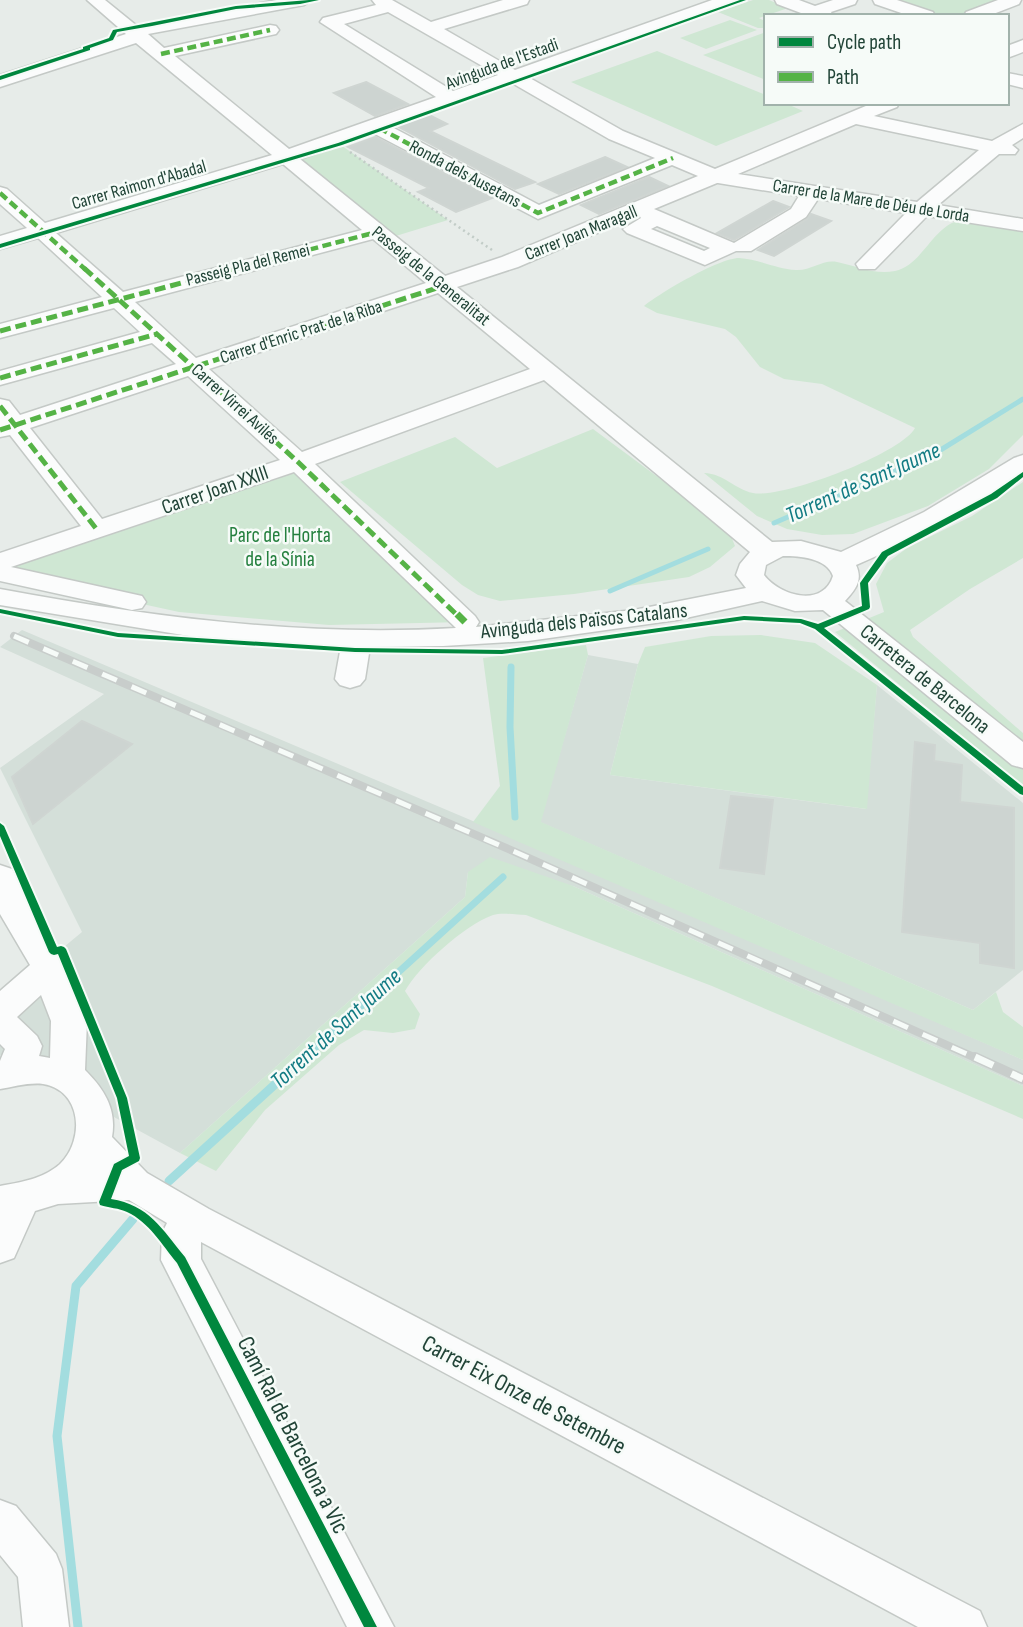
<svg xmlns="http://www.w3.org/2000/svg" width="1023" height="1627" font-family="'Sofia Sans Condensed',sans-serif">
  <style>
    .built { fill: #d4dfd9 }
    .green { fill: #cfe7d3 }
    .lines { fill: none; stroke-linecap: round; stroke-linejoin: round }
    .stream-far2 { stroke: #a3dddf; stroke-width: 5 }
    .stream-far1 { stroke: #a3dddf; stroke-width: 7 }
    .stream { stroke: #a3dddf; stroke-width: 9 }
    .building { fill: #cdd4d1; stroke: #cfd5d2; stroke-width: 2 }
    .minor-casing { stroke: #c4c9c6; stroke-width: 3 }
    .path { stroke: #c2ccc7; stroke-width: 2.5; stroke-dasharray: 2 3.5; stroke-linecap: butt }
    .minor { fill: #fbfcfc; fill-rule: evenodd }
    .rail-far1-casing { stroke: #c8cdcb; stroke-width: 8 }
    .rail-casing { stroke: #c8cdcb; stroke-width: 10 }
    .rail-far1 { stroke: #f6fbf8; stroke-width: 5; stroke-dasharray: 16; stroke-linecap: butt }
    .rail { stroke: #f6fbf8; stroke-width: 7; stroke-dasharray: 20; stroke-linecap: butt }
    .quiet-far2 { stroke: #55b346; stroke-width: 4.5; stroke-dasharray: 9 4.5; stroke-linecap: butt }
    .quiet-far1 { stroke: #55b346; stroke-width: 5; stroke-dasharray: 11 5; stroke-linecap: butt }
    .quiet { stroke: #55b346; stroke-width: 7; stroke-dasharray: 14 7; stroke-linecap: butt }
    .cycleway-casing { stroke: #f6fbf8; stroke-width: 4 }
    .cycleway { fill: #00873e; fill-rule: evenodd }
    .labels { text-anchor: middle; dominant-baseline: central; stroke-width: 5; stroke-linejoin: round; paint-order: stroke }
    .far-street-label { font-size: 18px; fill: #214437; stroke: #f6fbf8 }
    .street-label { font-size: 21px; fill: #214437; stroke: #f6fbf8 }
    .park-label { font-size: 21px; fill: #25803f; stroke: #f6fbf8 }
    .water-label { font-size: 23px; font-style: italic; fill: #127b83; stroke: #f6fbf8 }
    .near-street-label { font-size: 24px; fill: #214437; stroke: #f6fbf8 }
  </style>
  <rect width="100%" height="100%" fill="#e7ece9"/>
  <g class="built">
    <path d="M 22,630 L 586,869 L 1003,1051 L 1023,1060 L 1023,1086 L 573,886 L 468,872 L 465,897 L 180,1153 L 0,1055 L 0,1000 L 82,932 L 0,768 L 104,694 L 0,647 Z"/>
    <path d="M 588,655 L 638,664 L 610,775 L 866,809 L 877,685 L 1023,803 L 1023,970 L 973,1010 L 540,822 Z"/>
  </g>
  <g class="green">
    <path d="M 753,0 L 769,0 L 788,8 L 759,18 L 766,22 L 766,28 L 758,28 L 718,12 Z"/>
    <path d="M 881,0 L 1013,0 L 972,16 L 927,16 Z"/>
    <path d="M 730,20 L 757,30 L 706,49 L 680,38 Z"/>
    <path d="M 766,32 L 766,80 L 703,55 Z"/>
    <path d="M 657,51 L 766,95 L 766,103 L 785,103 L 803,111 L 716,146 L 571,82 Z"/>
    <path d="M 335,141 L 448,220 L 386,239 L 286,157 Z"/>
    <path d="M 961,220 L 1023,230 L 1023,435 L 989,469 L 928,506 L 853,534 L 822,535 L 787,529 L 757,516 L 704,473 C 725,474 734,489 753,493 C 783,499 902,453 915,428 L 822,384 L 784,379 L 760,367 L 736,337 L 725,329 L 657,313 L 644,306 C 660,293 719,258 739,258 C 758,259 776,269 796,270 C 811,271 823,259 837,262 C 857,266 874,275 895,271 C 923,265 933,225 961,220 Z"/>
    <path d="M 593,429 L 728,529 L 735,546 L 710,567 L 689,577 L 574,594 L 500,601 L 478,595 L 462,585 L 340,482 L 455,437 L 497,468 Z"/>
    <path d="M 298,462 L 465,622 L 329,625 L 179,612 L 0,573 L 0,562 Z"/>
    <path d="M 1023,482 L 1023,558 L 970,589 L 910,630 L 913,637 L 1023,733 L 1023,786 L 835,632 L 884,612 L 876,584 L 887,563 L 907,548 L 972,516 Z"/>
    <path d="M 761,635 L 815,643 L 877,685 L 867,809 L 610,775 L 638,664 L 645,647 L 711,636 Z"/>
    <path d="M 586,645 L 588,655 L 541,822 L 973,1010 L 996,992 L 1003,1012 L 1023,1027 L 1023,1060 L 473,822 L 500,786 L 483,658 Z"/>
    <path d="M 490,857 L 573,886 L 1023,1086 L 1023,1119 L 712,986 L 526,915 C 516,915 502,912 493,915 C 465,925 419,966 405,991 L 420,1014 L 415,1029 L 393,1033 L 364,1030 L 339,1045 L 265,1110 L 216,1171 L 180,1153 L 465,897 L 468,872 Z"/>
  </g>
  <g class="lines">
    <g class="stream-far2">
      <path d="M 774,523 L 934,454 L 1023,399"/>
      <path d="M 610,591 L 708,549"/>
    </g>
    <g class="stream-far1">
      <path d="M 511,667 L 510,727 L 515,817"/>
      <path d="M 303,1059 L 503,877"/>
    </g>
    <g class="stream">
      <path d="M 169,1181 L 305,1057"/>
      <path d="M 78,1627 L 57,1436 L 76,1286 L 133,1219"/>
    </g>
  </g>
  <g class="building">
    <path d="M 366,82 L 408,104 L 375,116 L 334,93 Z"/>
    <path d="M 429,115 L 447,124 L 430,131 L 535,182 L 515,189 L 397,126 Z"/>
    <path d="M 375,137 L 492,198 L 456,212 L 418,192 L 429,188 L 348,147 Z"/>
    <path d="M 605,157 L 627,167 L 559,194 L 538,184 Z"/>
    <path d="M 649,177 L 668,186 L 599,214 L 581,205 Z"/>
    <path d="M 773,201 L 789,207 L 734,240 L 717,233 Z"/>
    <path d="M 811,214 L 831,221 L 774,256 L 758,250 L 807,219 Z"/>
    <path d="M 82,721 L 132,744 L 33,824 L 12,777 Z"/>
    <path d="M 915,742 L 935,745 L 934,761 L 962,765 L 960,802 L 1014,808 L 1014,968 L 980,963 L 980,943 L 902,932 Z"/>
    <path d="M 731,796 L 773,800 L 764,874 L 720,868 Z"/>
  </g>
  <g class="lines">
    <g class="minor-casing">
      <g id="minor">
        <path d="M 87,0 L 105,0 L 137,26 L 277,0 L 312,0 L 304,5 L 148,34 L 164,48 L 270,25 L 276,26 L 279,30 L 276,34 L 175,56 L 289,149 L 436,97 L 320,22 L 323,18 L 376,5 L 372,0 L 392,0 L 431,22 L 503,0 L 529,0 L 527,4 L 444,29 L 515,70 L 712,0 L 736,0 L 734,4 L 528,77 L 623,131 L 715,169 L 873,103 L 899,103 L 897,107 L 874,116 L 992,141 L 1023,124 L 1023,138 L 1012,145 L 1018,150 L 1015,154 L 999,154 L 938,205 L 1023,219 L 1023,231 L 927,216 L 875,269 L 859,269 L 856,264 L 906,213 L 818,199 L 806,217 L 751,251 L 736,251 L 705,265 L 627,233 L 623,229 L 641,218 L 639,215 L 518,267 L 457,287 L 772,542 L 801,541 L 841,552 L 924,512 L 1014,458 L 1023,455 L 1023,474 C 970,510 914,540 856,565 C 863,580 856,589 845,601 L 1023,742 L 1023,768 L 1012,765 L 823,610 L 795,611 L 762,601 L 677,620 L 528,641 L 443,646 L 370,647 L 365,679 L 360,685 L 350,688 L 340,685 L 335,679 L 341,646 L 189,636 L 0,605 L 0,589 C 150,617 303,637 456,628 L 294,472 L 11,567 L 142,596 L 146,602 L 142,608 L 132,610 L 0,581 L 0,553 L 81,526 L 10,435 L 0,437 L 0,399 L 9,401 L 20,415 L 176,364 L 152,343 L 0,385 L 0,371 L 140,332 L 114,308 L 0,338 L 0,324 L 102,297 L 38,238 L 0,249 L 0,236 L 27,228 L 0,204 L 0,187 L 7,189 L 45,223 L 272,155 L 136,43 L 0,87 L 0,75 L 126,34 ZM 388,12 L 498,75 L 453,91 L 344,24 ZM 512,83 L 609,139 L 655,158 L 539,205 L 390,126 ZM 856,124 L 979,150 L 917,202 L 738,174 ZM 373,133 L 538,219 L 672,165 L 698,176 L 502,257 L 445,276 L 300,159 ZM 283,164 L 362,230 L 123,292 L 56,233 ZM 717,183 L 718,183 L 799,196 L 791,209 L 734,243 L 654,209 ZM 657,226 L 710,248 L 704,251 L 651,229 ZM 373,239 L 426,283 L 196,358 L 135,302 ZM 438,293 L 530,369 L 302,452 L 209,369 ZM 188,376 L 280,460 L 102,519 L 30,428 ZM 544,380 L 750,552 L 740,564 L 736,575 L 746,588 L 634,610 L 476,627 L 479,622 L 475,616 L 315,464 ZM 783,556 C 800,556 827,558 833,576 C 823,608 780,596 764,575 L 766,565 Z"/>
        <path d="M 775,0 L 799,0 L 815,6 L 833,0 L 857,0 L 855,4 L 831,12 L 833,16 L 809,16 L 777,4 Z"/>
        <path d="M 873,0 L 897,0 L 933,12 L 935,16 L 910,16 L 875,4 Z"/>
        <path d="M 998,0 L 1021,0 L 1019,4 L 988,16 L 964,16 L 966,12 Z"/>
        <path d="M 1023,40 L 1023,52 L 1007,58 L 1007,46 Z"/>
        <path d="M 1007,73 L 1023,76 L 1023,88 L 1007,84 Z"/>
        <path d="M 0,865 L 12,869 L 32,912 L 66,968 L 87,1021 L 85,1070 C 104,1089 117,1109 112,1137 L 147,1173 L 209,1209 L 980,1611 L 987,1627 L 918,1627 L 201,1242 L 201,1259 L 394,1627 L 347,1627 L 161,1260 L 162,1233 L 167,1223 L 129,1200 L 58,1204 L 35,1211 L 14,1258 L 0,1263 L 0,1186 C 21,1182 43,1179 60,1164 C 85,1140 82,1090 43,1084 C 30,1082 13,1087 0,1089 L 0,1061 L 5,1049 L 0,1044 L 0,991 L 30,965 L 0,914 ZM 41,995 L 51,1021 L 50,1058 L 39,1056 L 42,1046 L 37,1036 L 17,1017 Z"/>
        <path d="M 0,1500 L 16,1506 L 56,1554 L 62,1569 L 69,1627 L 23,1627 L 18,1577 L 0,1555 Z"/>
      </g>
    </g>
    <path class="path" d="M 350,152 L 492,250"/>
    <use href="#minor" class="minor"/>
    <g class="rail-far1-casing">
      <path id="rail-far1" d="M 14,636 L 513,851 L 978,1059"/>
    </g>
    <g class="rail-casing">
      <path id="rail" d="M 975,1057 L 1023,1079"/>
    </g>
    <use href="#rail-far1" class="rail-far1"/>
    <use href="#rail" class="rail"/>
    <g class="quiet-far2">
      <path d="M 161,54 L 270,30"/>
      <path d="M 379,128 L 538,213 L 673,158"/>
      <path d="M 0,193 L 86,270"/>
      <path d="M 231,270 L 377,232"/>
    </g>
    <g class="quiet-far1">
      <path d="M 84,268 L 298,462 L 458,616"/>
      <path d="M 0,331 L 238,268"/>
      <path d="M 0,378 L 157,334"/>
      <path d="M 0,406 L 98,531"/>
      <path d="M 0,430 L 443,286"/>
    </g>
    <path class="quiet" d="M 457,614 L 465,622"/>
    <g class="cycleway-casing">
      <g id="cycleway">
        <path d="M 309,0 L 319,0 L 300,4 L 236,9 L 152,26 L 117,32 L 113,40 L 90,48 L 90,50 L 0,80 L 0,76 L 83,49 L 83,47 L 109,38 L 113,30 L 236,6 Z"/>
        <path d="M 740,0 L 746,0 L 342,145 L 0,248 L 0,244 L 338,143 Z"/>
        <path d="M 1023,472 L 1023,477 L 997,498 L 888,556 L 868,583 L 870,607 L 869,609 L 824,628 L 1023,787 L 1023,795 L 1020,794 L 815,629 L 800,623 L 744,620 L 502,654 L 355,652 L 118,637 L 0,613 L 0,609 L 118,633 L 355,648 L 502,650 L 744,616 L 801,619 L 818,624 L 862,606 L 860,583 L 882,552 L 991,494 Z"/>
        <path d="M 0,823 L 4,826 L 57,947 L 61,946 L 64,947 L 66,949 L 127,1098 L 140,1158 L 139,1161 L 122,1170 L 111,1199 C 149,1205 162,1229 185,1257 L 377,1627 L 364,1627 L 177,1263 C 162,1245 149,1222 127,1212 C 119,1208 109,1208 100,1205 L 99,1202 L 114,1164 L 129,1156 L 117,1098 L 58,954 L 54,955 L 51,954 L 49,952 L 0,836 Z"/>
      </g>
    </g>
    <use href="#cycleway" class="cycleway"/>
  </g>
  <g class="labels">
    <g class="far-street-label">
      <text transform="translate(502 64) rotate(-20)">Avinguda de l'Estadi</text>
      <text transform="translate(465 174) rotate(28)">Ronda dels Ausetans</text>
      <text transform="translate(139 185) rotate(-16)">Carrer Raimon d'Abadal</text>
      <text transform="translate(871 201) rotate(9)">Carrer de la Mare de Déu de Lorda</text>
      <text transform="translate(581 233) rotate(-22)">Carrer Joan Maragall</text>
      <text transform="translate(248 265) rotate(-14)">Passeig Pla del Remei</text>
      <text transform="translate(431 276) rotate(39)">Passeig de la Generalitat</text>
      <text transform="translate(301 332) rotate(-18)">Carrer d'Enric Prat de la Riba</text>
      <text transform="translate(235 404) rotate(42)">Carrer Virrei Avilés</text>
    </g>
    <g class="street-label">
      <text transform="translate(215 490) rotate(-19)">Carrer Joan XXIII</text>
      <text transform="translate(584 621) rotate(-6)">Avinguda dels Països Catalans</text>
      <text transform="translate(925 679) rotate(39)">Carretera de Barcelona</text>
    </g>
    <g class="park-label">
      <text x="280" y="535">Parc de l'Horta<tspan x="280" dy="24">de la Sínia</tspan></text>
    </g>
    <g class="water-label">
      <text transform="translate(863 483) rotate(-24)">Torrent de Sant Jaume</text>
      <text transform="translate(336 1029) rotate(-42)">Torrent de Sant Jaume</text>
    </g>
    <g class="near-street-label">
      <text transform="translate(524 1395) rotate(28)">Carrer Eix Onze de Setembre</text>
      <text transform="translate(293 1435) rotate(63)">Camí Ral de Barcelona a Vic</text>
    </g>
  </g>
  <rect x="764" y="14" width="245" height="91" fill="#f6fbf8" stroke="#a1b2ab" stroke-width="2"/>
  <rect x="778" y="37" width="35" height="10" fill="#00873e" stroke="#a1b2ab" stroke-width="2"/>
  <text x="827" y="49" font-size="21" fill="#214437">Cycle path</text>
  <rect x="778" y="72" width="35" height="10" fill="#55b346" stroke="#a1b2ab" stroke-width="2"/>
  <text x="827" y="84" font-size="21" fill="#214437">Path</text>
</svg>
